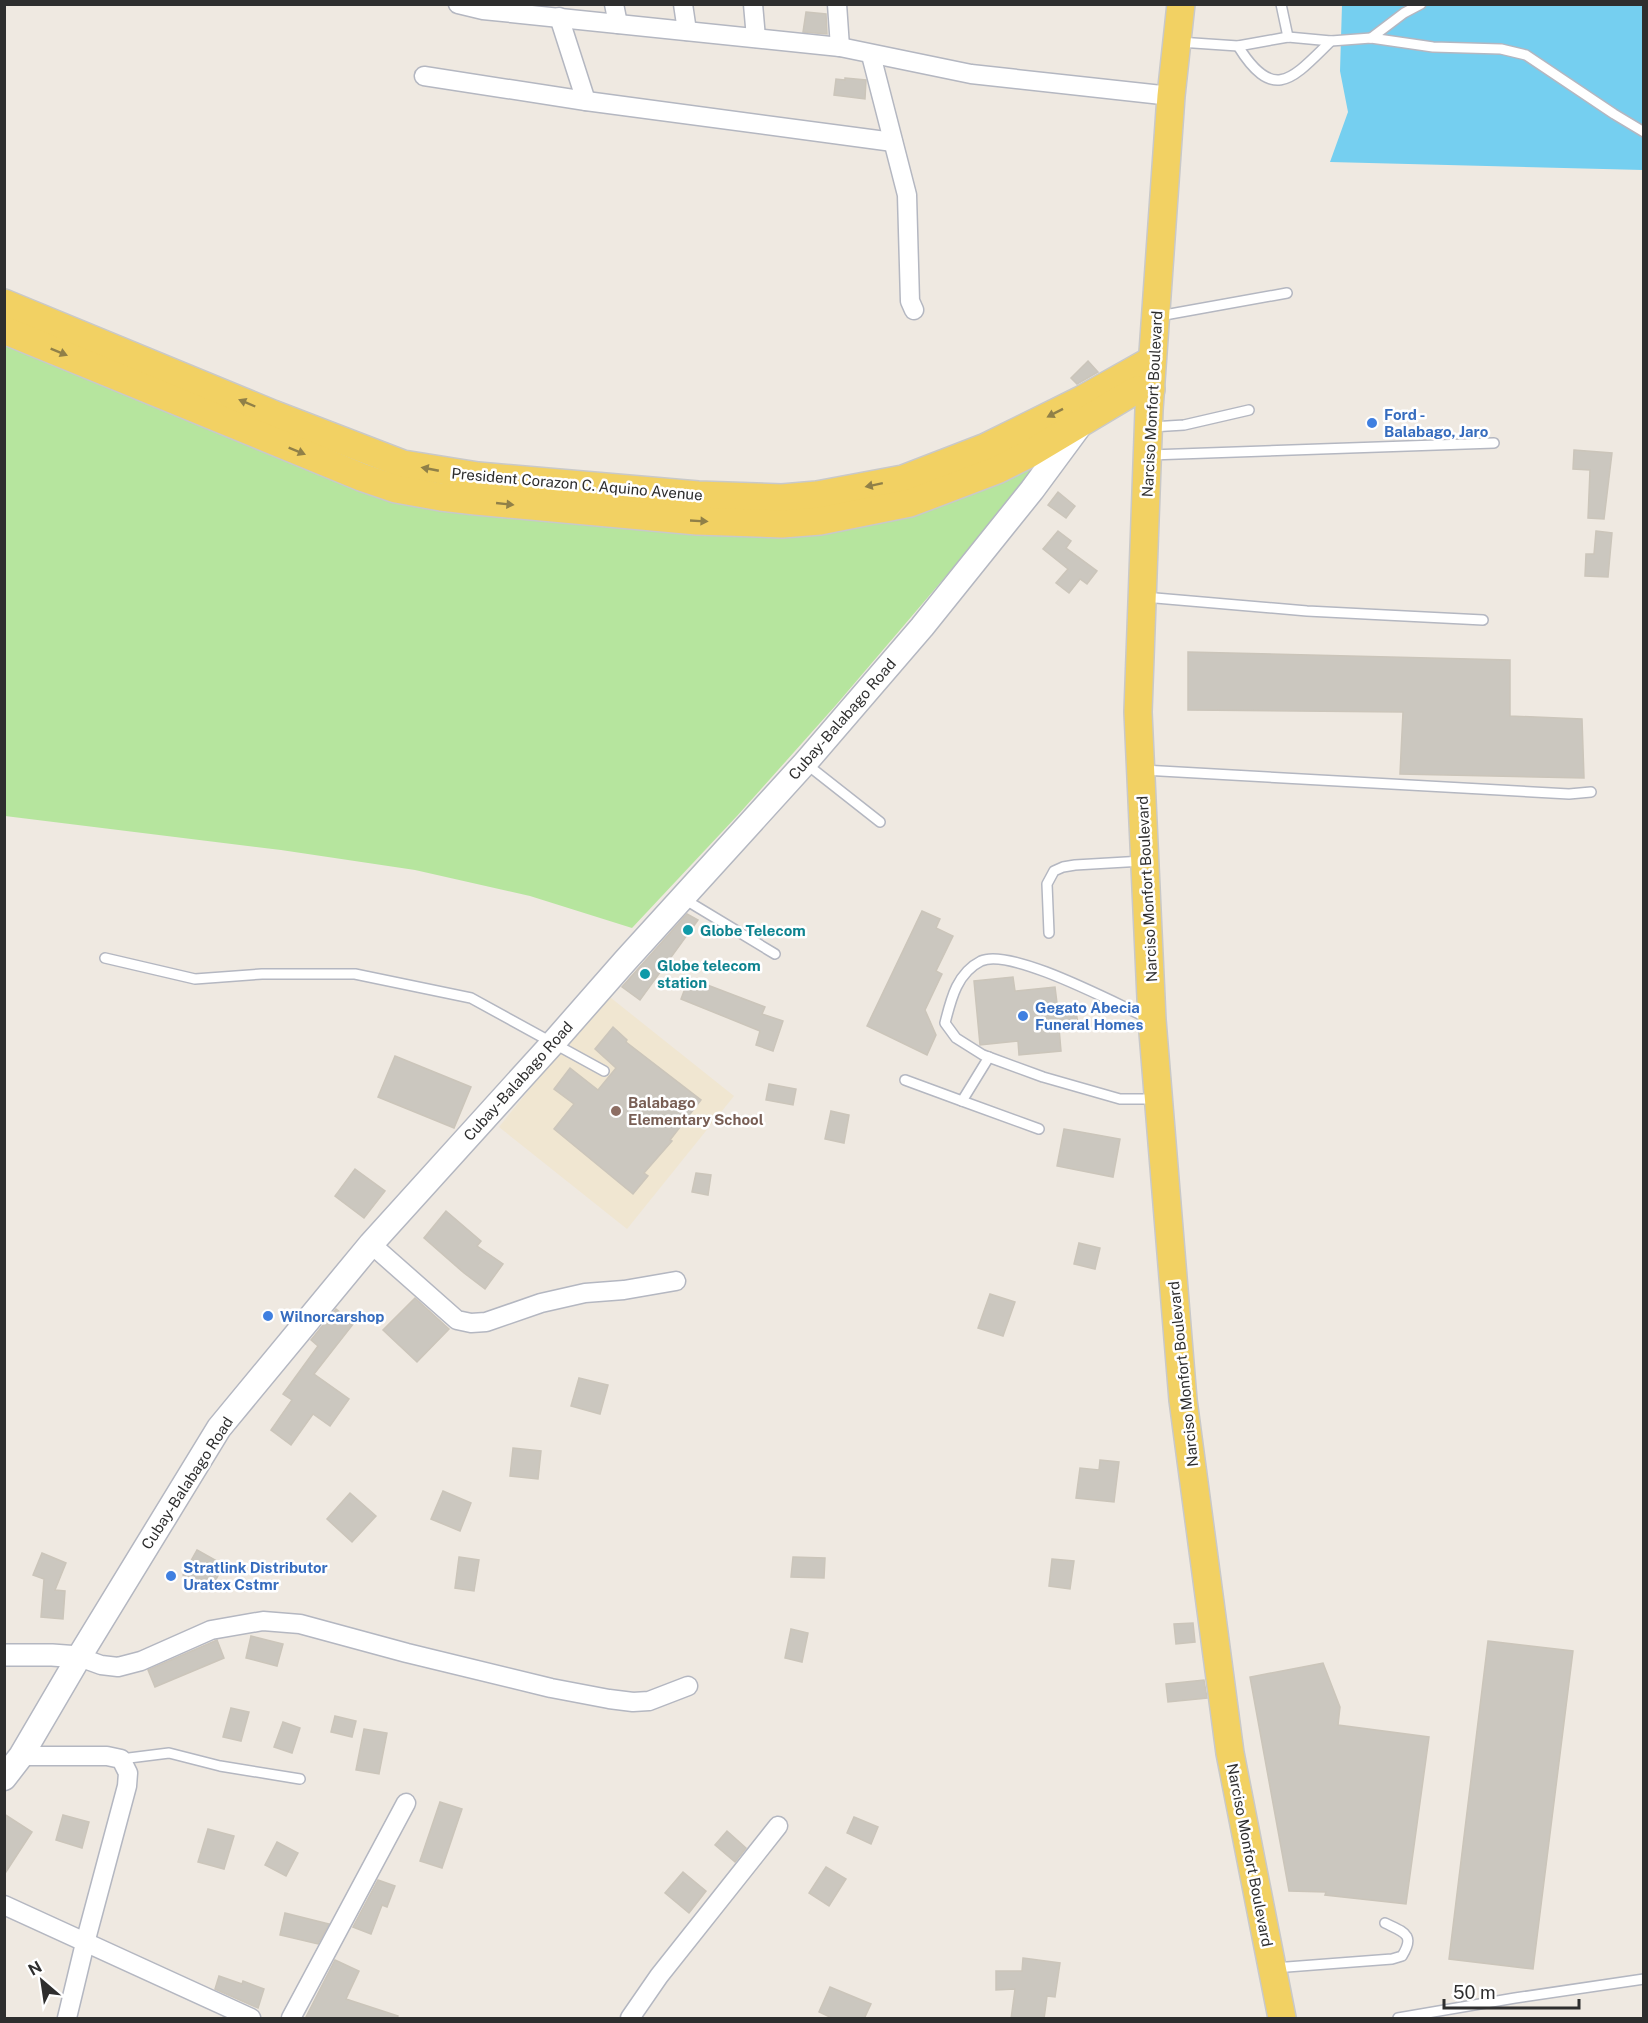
<svg xmlns="http://www.w3.org/2000/svg" width="1648" height="2023" font-family="'Public Sans',sans-serif">
  <style>
    .education { fill: #f0e6d1 }
    .green { fill: #b6e59e }
    .water { fill: #75cff0 }
    .building { fill: #cbc7bf; stroke: #cbc5ba; stroke-width: 1.5 }
    .lines { fill: none; stroke-linecap: round; stroke-linejoin: round }
    .service-casing { stroke: #b4b7c1; stroke-width: 12 }
    .minor-casing { stroke: #b4b7c1; stroke-width: 21 }
    .tertiary-casing { stroke: #b4b7c1; stroke-width: 24 }
    .secondary-casing { stroke: #b4b7c1; stroke-width: 27 }
    .primary-casing { stroke: #c9c9c9; stroke-width: 30 }
    .service { stroke: #fff; stroke-width: 9 }
    .minor { stroke: #fff; stroke-width: 18 }
    .tertiary { stroke: #fff; stroke-width: 21 }
    .secondary { stroke: #fff; stroke-width: 24 }
    .primary { stroke: #f2d163; stroke-width: 27 }
    .oneway { fill: #908048 }
    .shop-dot { fill: #3f7fe0; stroke: #fff; stroke-width: 2 }
    .culture-dot { fill: #0f9aa8; stroke: #fff; stroke-width: 2 }
    .education-dot { fill: #8d6e63; stroke: #fff; stroke-width: 2 }
    .labels { text-anchor: middle; dominant-baseline: central; stroke-width: 5; stroke-linejoin: round; paint-order: stroke }
    .street-label { font-size: 15px; fill: #2e2e2e; stroke: #fff }
    .shop-label { font-size: 15px; font-weight: bold; fill: #366cbe; stroke: #fff; text-anchor: start }
    .culture-label { font-size: 15px; font-weight: bold; fill: #0d838f; stroke: #fff; text-anchor: start }
    .education-label { font-size: 15px; font-weight: bold; fill: #785e54; stroke: #fff; text-anchor: start }
  </style>
  <rect width="100%" height="100%" fill="#efe9e1"/>
  <path class="education" d="M 606,994 L 734,1096 L 627,1229 L 499,1127 Z"/>
  <path class="green" d="M 4,345 L 300,467 L 395,499 L 520,519 L 685,533 L 1045,460 L 836,705 L 737,816 L 632,928 L 530,896 L 415,870 L 281,850 L 5,816 Z"/>
  <path class="water" d="M 1342,5 L 1643,5 L 1643,170 L 1330,162 L 1348,112 L 1340,71 Z"/>
  <g class="building">
    <path d="M 806,12 L 826,14 L 827,34 L 803,32 Z"/>
    <path d="M 845,78 L 866,80 L 865,99 L 834,95 L 836,79 L 845,80 Z"/>
    <path d="M 1088,361 L 1098,372 L 1077,384 L 1071,378 Z"/>
    <path d="M 1574,450 L 1612,453 L 1604,519 L 1588,518 L 1590,470 L 1573,469 Z"/>
    <path d="M 1058,492 L 1075,506 L 1066,518 L 1048,505 Z"/>
    <path d="M 1058,531 L 1071,541 L 1066,548 L 1097,571 L 1087,584 L 1080,579 L 1069,593 L 1056,583 L 1068,569 L 1043,549 Z"/>
    <path d="M 1596,531 L 1612,533 L 1608,577 L 1585,576 L 1586,554 L 1594,554 Z"/>
    <path d="M 1188,652 L 1510,660 L 1510,716 L 1582,719 L 1584,778 L 1400,774 L 1403,712 L 1188,710 Z"/>
    <path d="M 922,911 L 940,919 L 936,928 L 953,936 L 936,971 L 942,974 L 925,1010 L 936,1035 L 927,1055 L 867,1026 Z"/>
    <path d="M 687,914 L 698,920 L 640,1000 L 622,987 Z"/>
    <path d="M 1013,977 L 1015,991 L 1055,987 L 1058,1011 L 1076,1009 L 1078,1026 L 1059,1028 L 1061,1051 L 1019,1055 L 1018,1041 L 980,1045 L 974,981 Z"/>
    <path d="M 689,978 L 765,1007 L 762,1014 L 783,1021 L 773,1051 L 756,1045 L 760,1031 L 681,999 Z"/>
    <path d="M 613,1027 L 627,1040 L 626,1042 L 701,1100 L 670,1140 L 672,1141 L 644,1173 L 648,1176 L 633,1194 L 554,1129 L 574,1104 L 554,1089 L 570,1068 L 598,1090 L 616,1068 L 595,1049 Z"/>
    <path d="M 395,1056 L 471,1087 L 454,1128 L 378,1097 Z"/>
    <path d="M 769,1084 L 796,1089 L 793,1105 L 766,1100 Z"/>
    <path d="M 831,1111 L 849,1115 L 844,1143 L 825,1139 Z"/>
    <path d="M 1064,1129 L 1120,1139 L 1113,1177 L 1057,1166 Z"/>
    <path d="M 355,1169 L 385,1191 L 364,1218 L 335,1196 Z"/>
    <path d="M 696,1173 L 711,1175 L 708,1195 L 692,1192 Z"/>
    <path d="M 446,1211 L 481,1241 L 477,1246 L 503,1264 L 485,1289 L 464,1273 L 424,1238 Z"/>
    <path d="M 1079,1243 L 1100,1248 L 1095,1269 L 1074,1264 Z"/>
    <path d="M 990,1294 L 1015,1302 L 1003,1336 L 978,1328 Z"/>
    <path d="M 415,1298 L 449,1329 L 417,1362 L 383,1330 Z"/>
    <path d="M 336,1309 L 354,1323 L 314,1374 L 349,1399 L 330,1426 L 313,1414 L 291,1445 L 271,1430 L 292,1400 L 283,1394 L 318,1346 L 311,1340 Z"/>
    <path d="M 579,1378 L 608,1385 L 600,1414 L 571,1406 Z"/>
    <path d="M 513,1448 L 541,1451 L 538,1479 L 510,1476 Z"/>
    <path d="M 1100,1460 L 1119,1462 L 1114,1502 L 1076,1498 L 1080,1468 L 1099,1470 Z"/>
    <path d="M 443,1491 L 471,1503 L 460,1531 L 431,1519 Z"/>
    <path d="M 350,1493 L 376,1516 L 352,1542 L 327,1519 Z"/>
    <path d="M 197,1550 L 224,1565 L 210,1590 L 183,1575 Z"/>
    <path d="M 42,1553 L 66,1563 L 55,1590 L 65,1591 L 63,1619 L 41,1617 L 44,1579 L 33,1575 Z"/>
    <path d="M 459,1557 L 479,1560 L 474,1591 L 455,1588 Z"/>
    <path d="M 793,1557 L 825,1558 L 824,1578 L 791,1577 Z"/>
    <path d="M 1052,1559 L 1074,1561 L 1070,1589 L 1049,1586 Z"/>
    <path d="M 1193,1623 L 1195,1642 L 1176,1644 L 1174,1624 Z"/>
    <path d="M 791,1629 L 808,1633 L 802,1662 L 785,1658 Z"/>
    <path d="M 251,1636 L 283,1644 L 277,1666 L 246,1658 Z"/>
    <path d="M 217,1640 L 224,1658 L 155,1687 L 148,1670 Z"/>
    <path d="M 1488,1641 L 1573,1651 L 1533,1969 L 1449,1959 Z"/>
    <path d="M 1323,1663 L 1340,1707 L 1338,1725 L 1429,1737 L 1406,1904 L 1325,1895 L 1326,1892 L 1289,1891 L 1250,1677 Z"/>
    <path d="M 1204,1680 L 1207,1698 L 1168,1702 L 1166,1684 Z"/>
    <path d="M 231,1708 L 249,1712 L 241,1741 L 223,1737 Z"/>
    <path d="M 335,1716 L 356,1721 L 352,1737 L 331,1732 Z"/>
    <path d="M 283,1722 L 300,1728 L 292,1753 L 274,1747 Z"/>
    <path d="M 364,1729 L 387,1733 L 379,1774 L 356,1770 Z"/>
    <path d="M 440,1802 L 462,1809 L 442,1868 L 420,1861 Z"/>
    <path d="M 4,1814 L 32,1832 L 4,1875 Z"/>
    <path d="M 63,1815 L 89,1822 L 82,1848 L 56,1840 Z"/>
    <path d="M 854,1817 L 878,1827 L 871,1844 L 847,1833 Z"/>
    <path d="M 208,1829 L 234,1836 L 224,1869 L 198,1862 Z"/>
    <path d="M 727,1831 L 746,1848 L 735,1862 L 715,1845 Z"/>
    <path d="M 277,1842 L 298,1853 L 286,1876 L 265,1865 Z"/>
    <path d="M 826,1867 L 846,1879 L 829,1906 L 809,1893 Z"/>
    <path d="M 683,1872 L 706,1891 L 689,1913 L 665,1893 Z"/>
    <path d="M 378,1880 L 395,1886 L 387,1907 L 382,1905 L 371,1934 L 353,1927 Z"/>
    <path d="M 285,1913 L 329,1924 L 318,1944 L 280,1935 Z"/>
    <path d="M 1023,1958 L 1060,1963 L 1055,1997 L 1047,1996 L 1044,2019 L 1011,2019 L 1015,1989 L 996,1990 L 996,1971 L 1022,1971 Z"/>
    <path d="M 335,1960 L 359,1971 L 346,1999 L 398,2016 L 397,2019 L 305,2019 Z"/>
    <path d="M 219,1976 L 242,1984 L 243,1981 L 264,1989 L 258,2008 L 215,1989 Z"/>
    <path d="M 830,1987 L 871,2004 L 864,2019 L 834,2019 L 819,2012 Z"/>
  </g>
  <g class="lines">
    <g class="service-casing">
      <g id="service">
        <path d="M 1281,4 L 1288,37"/>
        <path d="M 1371,38 L 1404,13 L 1421,4"/>
        <path d="M 1179,42 L 1238,46 L 1288,37 L 1331,41 L 1371,38 L 1433,47 L 1501,49 L 1526,55 L 1614,114 L 1644,132"/>
        <path d="M 1238,46 C 1274,104 1293,78 1331,41"/>
        <path d="M 1159,316 L 1287,293"/>
        <path d="M 1151,427 L 1184,425 L 1249,410"/>
        <path d="M 1150,455 L 1494,443"/>
        <path d="M 1144,597 L 1307,611 L 1483,620"/>
        <path d="M 805,763 L 880,822"/>
        <path d="M 1143,770 L 1569,794 L 1591,792"/>
        <path d="M 684,899 L 775,954"/>
        <path d="M 1049,933 L 1047,884 L 1054,871 L 1063,867 L 1075,865 L 1143,861"/>
        <path d="M 105,958 L 195,979 L 262,974 L 355,974 L 471,998 L 604,1071"/>
        <path d="M 1150,1019 C 1118,1005 1011,947 981,961 C 957,973 951,999 945,1023 L 956,1038 L 983,1055 L 1043,1077 L 1120,1099 L 1157,1099"/>
        <path d="M 905,1080 L 962,1101 L 989,1057"/>
        <path d="M 962,1101 L 1039,1129"/>
        <path d="M 121,1759 L 169,1753 L 220,1766 L 300,1779"/>
        <path d="M 1274,1968 L 1392,1959 L 1402,1956 C 1416,1934 1403,1932 1385,1923"/>
        <path d="M 1398,2018 L 1515,1998 L 1644,1979"/>
      </g>
    </g>
    <g class="minor-casing">
      <g id="minor">
        <path d="M 458,4 L 483,10 L 840,47 L 971,74 L 1171,96"/>
        <path d="M 614,4 L 618,24"/>
        <path d="M 683,4 L 687,31"/>
        <path d="M 753,4 L 756,38"/>
        <path d="M 837,4 L 840,47"/>
        <path d="M 559,17 L 586,101"/>
        <path d="M 871,55 L 907,195 L 910,301 L 914,310"/>
        <path d="M 424,76 L 586,101 L 893,142"/>
        <path d="M 371,1244 L 457,1320 L 471,1323 L 486,1322 L 541,1303 L 585,1293 L 624,1290 L 676,1281"/>
        <path d="M 79,1657 L 101,1665 L 118,1667 L 141,1661 L 211,1630 L 263,1621 L 300,1624 L 407,1653 L 551,1688 L 609,1699 L 633,1702 L 649,1701 L 688,1686"/>
        <path d="M 21,1756 L 107,1756 L 121,1759 L 128,1773 L 127,1786 L 85,1943 L 67,2018"/>
        <path d="M 4,1905 L 251,2018"/>
        <path d="M 291,2018 L 406,1803"/>
        <path d="M 630,2018 L 659,1976 L 778,1826"/>
      </g>
    </g>
    <g class="tertiary-casing">
      <path id="tertiary" d="M 4,1655 L 52,1655 L 79,1657"/>
    </g>
    <g class="secondary-casing">
      <path id="secondary" d="M 4,1778 L 21,1756 L 79,1657 L 219,1428 L 371,1244 L 553,1043 L 625,961 L 805,763 L 922,627 L 1032,490 L 1080,425"/>
    </g>
    <g class="primary-casing">
      <g id="primary">
        <path d="M 1181,4 L 1171,96 L 1149,410 L 1138,712 L 1152,1020 L 1183,1400 L 1230,1753 L 1282,2018"/>
        <path d="M 4,303 L 273,414 L 403,464 L 478,476 L 698,495 L 782,498 L 817,495 L 903,479 L 986,447 L 1081,400 L 1152,360"/>
        <path d="M 4,330 L 361,477 L 396,489 L 441,497 L 476,501 L 697,521 L 782,524 L 820,521 L 910,503 L 997,470 L 1029,454 L 1131,393 L 1138,390 L 1151,389"/>
      </g>
    </g>
    <use href="#service" class="service"/>
    <use href="#minor" class="minor"/>
    <use href="#tertiary" class="tertiary"/>
    <use href="#secondary" class="secondary"/>
    <use href="#primary" class="primary"/>
  </g>
  <defs><path id="oneway-solid" d="M-6-.8H1V-3.2L6.5 0L1 3.2V.8H-6Z" transform="scale(1.5)"/></defs>
  <g class="oneway">
    <use href="#oneway-solid" transform="translate(59 352) rotate(22)"/>
    <use href="#oneway-solid" transform="translate(247 403) rotate(-157)"/>
    <use href="#oneway-solid" transform="translate(1055 413) rotate(153)"/>
    <use href="#oneway-solid" transform="translate(297 451) rotate(22)"/>
    <use href="#oneway-solid" transform="translate(430 469) rotate(-169)"/>
    <use href="#oneway-solid" transform="translate(874 485) rotate(168)"/>
    <use href="#oneway-solid" transform="translate(505 504) rotate(6)"/>
    <use href="#oneway-solid" transform="translate(699 521) rotate(3)"/>
  </g>
  <g class="shop-dot">
    <circle cx="1372" cy="423" r="6"/>
    <circle cx="1023" cy="1016" r="6"/>
    <circle cx="268" cy="1316" r="6"/>
    <circle cx="171" cy="1576" r="6"/>
  </g>
  <g class="culture-dot">
    <circle cx="688" cy="930" r="6"/>
    <circle cx="645" cy="974" r="6"/>
  </g>
  <circle class="education-dot" cx="616" cy="1111" r="6"/>
  <g class="labels">
    <g class="street-label">
      <text transform="translate(1152 404) rotate(-87)">Narciso Monfort Boulevard</text>
      <text transform="translate(577 484) rotate(5)">President Corazon C. Aquino Avenue</text>
      <text transform="translate(842 719) rotate(-49)">Cubay-Balabago Road</text>
      <text transform="translate(1147 889) rotate(-93)">Narciso Monfort Boulevard</text>
      <text transform="translate(518 1081) rotate(-48)">Cubay-Balabago Road</text>
      <text transform="translate(1183 1374) rotate(-96)">Narciso Monfort Boulevard</text>
      <text transform="translate(187 1483) rotate(-57)">Cubay-Balabago Road</text>
      <text transform="translate(1250 1855) rotate(79)">Narciso Monfort Boulevard</text>
    </g>
    <g class="shop-label">
      <text x="1384" y="414">Ford -<tspan x="1384" dy="17">Balabago, Jaro</tspan></text>
      <text x="1035" y="1007">Gegato Abecia<tspan x="1035" dy="17">Funeral Homes</tspan></text>
      <text x="280" y="1316">Wilnorcarshop</text>
      <text x="183" y="1567">Stratlink Distributor<tspan x="183" dy="17">Uratex Cstmr</tspan></text>
    </g>
    <g class="culture-label">
      <text x="700" y="930">Globe Telecom</text>
      <text x="657" y="965">Globe telecom<tspan x="657" dy="17">station</tspan></text>
    </g>
    <g class="education-label">
      <text x="628" y="1102">Balabago<tspan x="628" dy="17">Elementary School</tspan></text>
    </g>
  </g>
  <rect width="1648" height="2023" fill="none" stroke="#2e2e2e" stroke-width="12"/>
  <g transform="translate(42 1981) rotate(331)" stroke="#ffffff" stroke-width="4.5" paint-order="stroke">
  <path d="M0-4.5L10 22L0 15L-10 22Z" fill="#2e2e2e"/>
  <text y="-9" font-size="16" font-weight="bold" text-anchor="middle" fill="#2e2e2e">N</text>
  </g>
  <path d="M1444 1999v9h135v-9" fill="none" stroke="#2e2e2e" stroke-width="3"/>
  <text x="1453" y="1999" font-size="18" fill="#2e2e2e" stroke="#ffffff" stroke-width="4.5" paint-order="stroke">50 m</text>
</svg>
